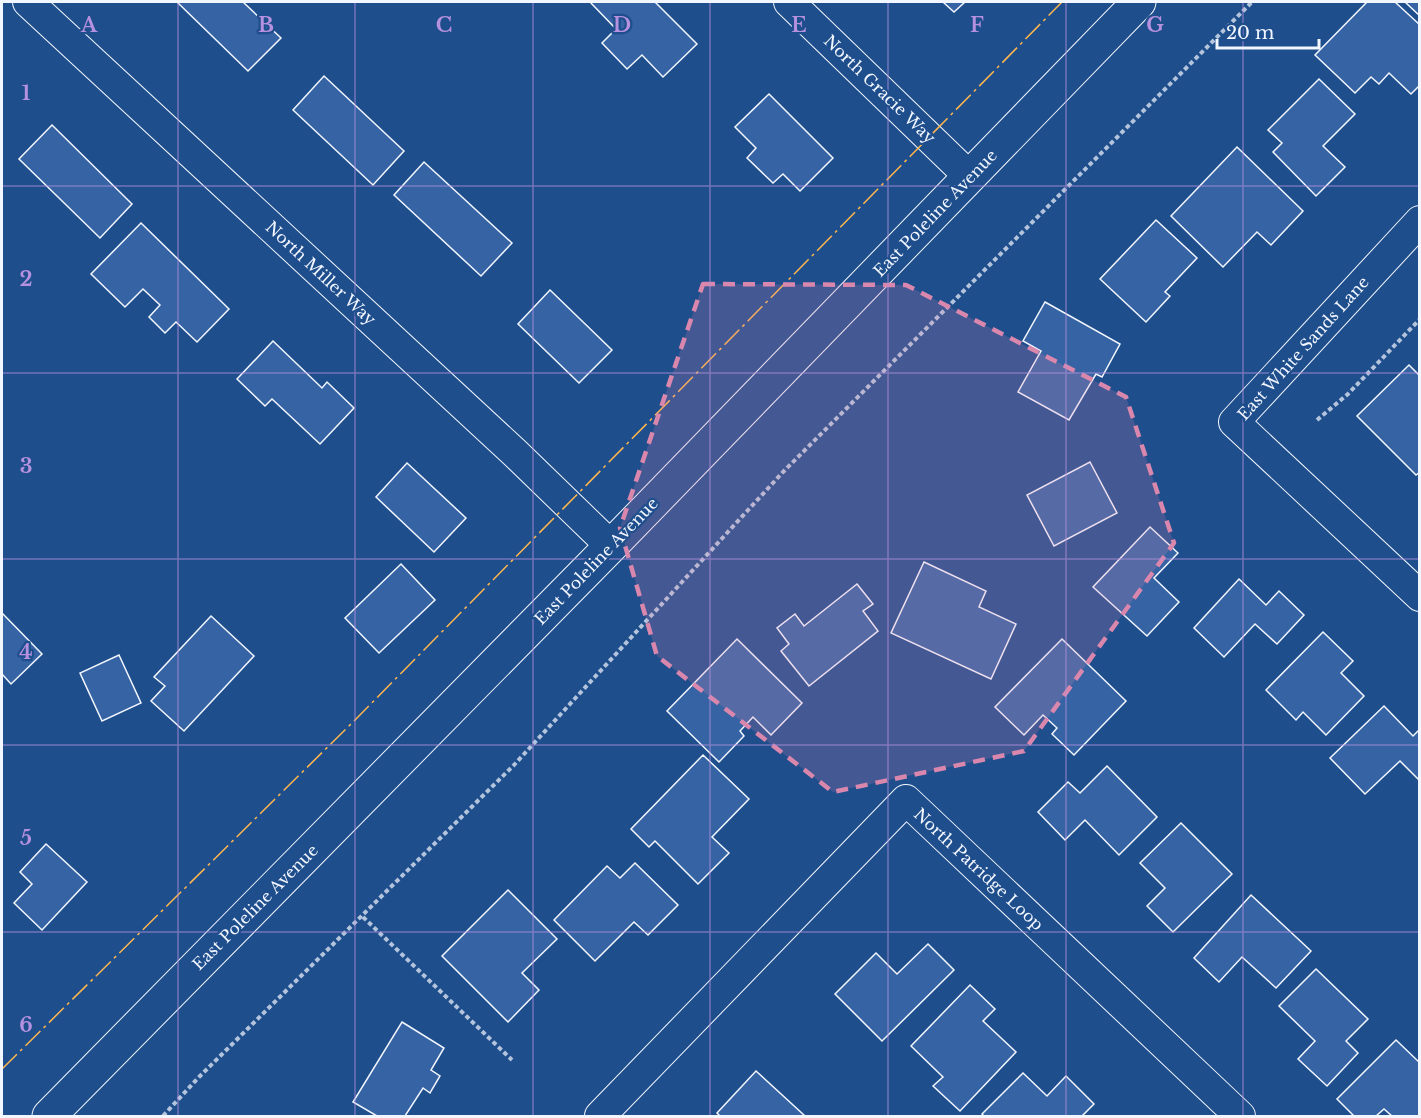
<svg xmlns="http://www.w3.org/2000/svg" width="1421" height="1118" font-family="'Libre Baskerville',serif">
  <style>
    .building { fill: #3563a3; stroke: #f2f6ff; stroke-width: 1.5 }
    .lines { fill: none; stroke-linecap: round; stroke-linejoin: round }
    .street-casing { stroke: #f2f6ff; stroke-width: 32 }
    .secondary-casing { stroke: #f2f6ff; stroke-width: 35 }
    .path { stroke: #b3c4dc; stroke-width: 4; stroke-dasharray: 4.5 3; stroke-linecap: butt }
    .street { stroke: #1f4e8c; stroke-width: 30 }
    .secondary { stroke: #1f4e8c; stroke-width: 33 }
    .power { stroke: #ffb74d; stroke-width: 1.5; stroke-dasharray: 21 4.5 3 4.5; stroke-linecap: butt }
    .marked { fill: #da87ad; fill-opacity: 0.2; stroke: #da87ad; stroke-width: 4.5; stroke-dasharray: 12 8; stroke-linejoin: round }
    .grid { fill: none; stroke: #b691df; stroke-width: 1.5; stroke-opacity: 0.55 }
    .labels { text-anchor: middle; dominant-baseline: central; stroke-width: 4.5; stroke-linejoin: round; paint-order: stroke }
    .street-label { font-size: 16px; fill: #f2f6ff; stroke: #1f4e8c }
    .grid-label { font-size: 20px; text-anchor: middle; font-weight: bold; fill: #b691df; stroke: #1f4e8c; stroke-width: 4.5; stroke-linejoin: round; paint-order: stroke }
  </style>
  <rect width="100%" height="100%" fill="#1f4e8c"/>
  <g class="building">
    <path d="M 177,2 L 243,2 L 281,38 L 248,71 Z"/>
    <path d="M 590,2 L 655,2 L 697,44 L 663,77 L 642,55 L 627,69 L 602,43 L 616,29 Z"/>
    <path d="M 943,2 L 965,2 L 954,12 Z"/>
    <path d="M 1367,2 L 1395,2 L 1420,25 L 1420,85 L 1411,94 L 1389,73 L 1379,84 L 1371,77 L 1355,93 L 1315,55 Z"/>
    <path d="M 1405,2 L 1420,2 L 1420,16 Z"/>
    <path d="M 324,76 L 404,151 L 373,185 L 293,110 Z"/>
    <path d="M 1319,79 L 1355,114 L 1323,146 L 1345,167 L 1316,196 L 1273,152 L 1282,143 L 1268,130 Z"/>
    <path d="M 769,94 L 833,158 L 800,191 L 783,174 L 773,183 L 747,158 L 756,148 L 735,127 Z"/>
    <path d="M 52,125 L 132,204 L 100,238 L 19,159 Z"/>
    <path d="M 1237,147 L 1303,211 L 1271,245 L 1257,232 L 1223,267 L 1171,216 Z"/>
    <path d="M 424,162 L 512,243 L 481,276 L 394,195 Z"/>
    <path d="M 1156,220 L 1197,258 L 1165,292 L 1170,296 L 1146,322 L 1100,279 Z"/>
    <path d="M 141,223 L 229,309 L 197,342 L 176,322 L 165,333 L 149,317 L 160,305 L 143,289 L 125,307 L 91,274 Z"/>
    <path d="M 550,290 L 612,350 L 579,383 L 518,324 Z"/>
    <path d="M 1045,302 L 1120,344 L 1102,377 L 1096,374 L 1069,420 L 1018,392 L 1041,351 L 1023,341 Z"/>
    <path d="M 273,341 L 322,388 L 327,382 L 354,408 L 320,444 L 272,399 L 265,406 L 237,379 Z"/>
    <path d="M 1409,365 L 1420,376 L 1420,472 L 1416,475 L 1357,416 Z"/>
    <path d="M 1090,462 L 1117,513 L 1054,546 L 1027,495 Z"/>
    <path d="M 407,463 L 466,518 L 434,552 L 376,497 Z"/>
    <path d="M 1150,527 L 1178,553 L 1154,578 L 1179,602 L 1147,636 L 1093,587 Z"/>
    <path d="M 924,562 L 986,591 L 979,607 L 1016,624 L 991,679 L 891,633 Z"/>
    <path d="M 401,564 L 435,600 L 379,653 L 345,618 Z"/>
    <path d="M 1239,579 L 1266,605 L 1279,591 L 1304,615 L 1277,644 L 1255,624 L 1224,657 L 1194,628 Z"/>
    <path d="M 857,584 L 873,604 L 863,611 L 878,631 L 809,686 L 781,651 L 789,644 L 777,628 L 795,614 L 804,626 Z"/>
    <path d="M 2,613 L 42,654 L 11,684 L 2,674 Z"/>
    <path d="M 211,616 L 254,656 L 184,731 L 151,701 L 165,686 L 154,677 Z"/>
    <path d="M 1323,632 L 1353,661 L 1341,673 L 1364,696 L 1326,735 L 1303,712 L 1296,720 L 1266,690 Z"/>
    <path d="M 737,639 L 802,703 L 771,735 L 753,717 L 740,731 L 744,736 L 719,762 L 667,711 Z"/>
    <path d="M 1062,639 L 1126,701 L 1074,755 L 1052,734 L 1057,728 L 1043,715 L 1024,735 L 995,707 Z"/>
    <path d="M 119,655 L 141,703 L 102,721 L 80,673 Z"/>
    <path d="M 1384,706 L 1413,736 L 1420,729 L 1420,781 L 1400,761 L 1365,794 L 1330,758 Z"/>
    <path d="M 703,755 L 749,799 L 712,837 L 729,853 L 698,884 L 655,841 L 649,847 L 631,829 Z"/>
    <path d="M 1107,766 L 1157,817 L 1119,855 L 1085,820 L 1065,840 L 1038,812 L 1068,782 L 1080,793 Z"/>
    <path d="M 1181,823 L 1232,874 L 1173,932 L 1147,906 L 1165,888 L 1140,863 Z"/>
    <path d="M 46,844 L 87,882 L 42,930 L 14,903 L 32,884 L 20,872 Z"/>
    <path d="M 635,863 L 678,905 L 648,935 L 634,922 L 595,961 L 554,920 L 607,866 L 620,878 Z"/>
    <path d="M 508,890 L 557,939 L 522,973 L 539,990 L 508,1022 L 442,956 Z"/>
    <path d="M 1251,895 L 1311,951 L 1276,988 L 1242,957 L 1219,982 L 1194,958 Z"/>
    <path d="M 928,944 L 954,970 L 882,1041 L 835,994 L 876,953 L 897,974 Z"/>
    <path d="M 1316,969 L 1368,1019 L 1346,1041 L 1358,1053 L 1327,1086 L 1298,1059 L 1315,1041 L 1279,1006 Z"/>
    <path d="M 970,985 L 995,1009 L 983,1021 L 1016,1052 L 960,1111 L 933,1086 L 943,1077 L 911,1046 Z"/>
    <path d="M 402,1022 L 444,1048 L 431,1070 L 440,1076 L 430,1093 L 423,1088 L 405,1116 L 377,1116 L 353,1102 Z"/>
    <path d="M 1396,1040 L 1420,1063 L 1420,1116 L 1392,1116 L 1384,1109 L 1376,1116 L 1354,1116 L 1337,1099 Z"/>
    <path d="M 756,1071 L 805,1116 L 720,1116 L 717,1113 Z"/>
    <path d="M 1023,1073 L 1047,1096 L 1066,1076 L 1094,1104 L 1082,1116 L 984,1116 L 982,1114 Z"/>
  </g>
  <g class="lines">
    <g class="street-casing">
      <g id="street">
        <path d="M 28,2 L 515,453 L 611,546"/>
        <path d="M 789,2 L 970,177"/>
        <path d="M 1420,221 L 1234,422 L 1420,596"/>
        <path d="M 600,1116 L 906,800 L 1240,1116"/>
      </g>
    </g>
    <g class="secondary-casing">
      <path id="secondary" d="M 49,1116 L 611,546 L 1139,2"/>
    </g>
    <g class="path">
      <path d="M 1317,420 L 1348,394 L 1420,319"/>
      <path d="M 363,917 L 512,1060"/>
      <path d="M 163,1116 L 199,1077 L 514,765 L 783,472 L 1252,2"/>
    </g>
    <use href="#street" class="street"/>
    <use href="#secondary" class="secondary"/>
    <path class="power" d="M 2,1069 L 356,719 L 1062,2"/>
  </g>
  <path class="marked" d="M 703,284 L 906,285 L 1126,397 L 1174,543 L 1024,751 L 833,792 L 657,656 L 620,528 Z"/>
  <path class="grid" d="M 178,2 L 178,1116M 355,2 L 355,1116M 533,2 L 533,1116M 710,2 L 710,1116M 888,2 L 888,1116M 1066,2 L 1066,1116M 1243,2 L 1243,1116M 2,186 L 1420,186M 2,373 L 1420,373M 2,559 L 1420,559M 2,745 L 1420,745M 2,932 L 1420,932"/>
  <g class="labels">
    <g class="street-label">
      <text transform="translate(880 89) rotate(44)">North Gracie Way</text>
      <text transform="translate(935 213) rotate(-46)">East Poleline Avenue</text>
      <text transform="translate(321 273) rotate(43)">North Miller Way</text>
      <text transform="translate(1303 348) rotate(-48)">East White Sands Lane</text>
      <text transform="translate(596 561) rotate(-46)">East Poleline Avenue</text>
      <text transform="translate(979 869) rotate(43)">North Patridge Loop</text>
      <text transform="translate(255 907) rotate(-45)">East Poleline Avenue</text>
    </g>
  </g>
  <g class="grid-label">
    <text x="89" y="32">A</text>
    <text x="266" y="32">B</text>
    <text x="444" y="32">C</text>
    <text x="622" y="32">D</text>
    <text x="799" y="32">E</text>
    <text x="977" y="32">F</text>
    <text x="1155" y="32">G</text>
    <text x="26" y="100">1</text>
    <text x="26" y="286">2</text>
    <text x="26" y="473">3</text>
    <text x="26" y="659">4</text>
    <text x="26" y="845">5</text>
    <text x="26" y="1032">6</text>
  </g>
  <rect width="1421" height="1118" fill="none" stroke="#f2f6ff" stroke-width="6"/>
  <path d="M1217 39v9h102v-9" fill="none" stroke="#f2f6ff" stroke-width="3"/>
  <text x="1226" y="39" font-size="18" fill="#f2f6ff" stroke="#1f4e8c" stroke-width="4.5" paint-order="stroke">20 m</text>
</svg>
